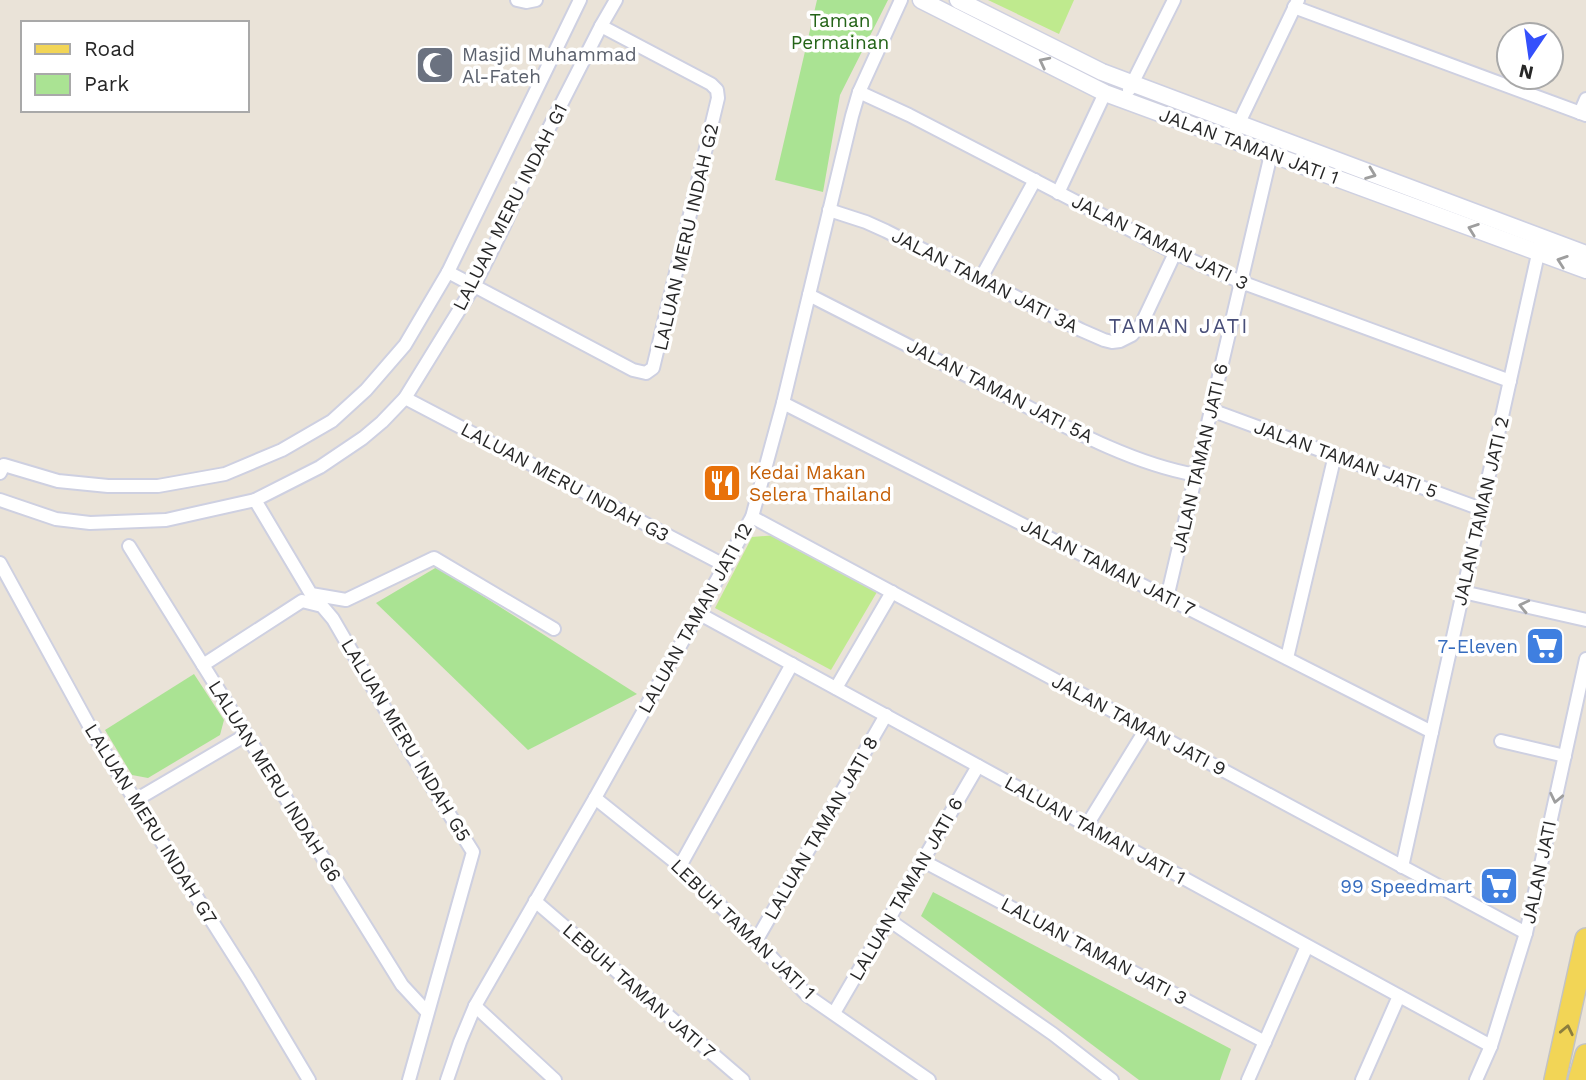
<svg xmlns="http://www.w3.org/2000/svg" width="1586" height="1080" font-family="'Work Sans',sans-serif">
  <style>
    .green { fill: #aae393 }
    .pitch { fill: #bfea8e }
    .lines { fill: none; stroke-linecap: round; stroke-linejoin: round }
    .minor-casing { stroke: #ced0e1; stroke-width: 16 }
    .tertiary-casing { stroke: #ced0e1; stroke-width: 19 }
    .primary-casing { stroke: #c3c3c3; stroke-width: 24 }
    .minor { stroke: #fff; stroke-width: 12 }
    .tertiary { stroke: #fff; stroke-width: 16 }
    .primary { stroke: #f2d556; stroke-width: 21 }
    .oneway { stroke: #9e9e9e }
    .oneway2 { stroke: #8c7e3e }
    .labels { text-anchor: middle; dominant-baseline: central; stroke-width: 7; stroke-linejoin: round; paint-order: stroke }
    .park-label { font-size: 19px; fill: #246418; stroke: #fff }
    .worship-label { font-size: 19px; fill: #5b616d; stroke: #fff; text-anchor: start }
    .street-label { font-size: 19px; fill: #272727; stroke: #fff }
    .food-label { font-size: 19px; fill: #c56008; stroke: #fff; text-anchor: start }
    .shop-label { font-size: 19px; fill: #366cbe; stroke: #fff; text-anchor: end }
    .neighbourhood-label { font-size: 21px; letter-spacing: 2px; fill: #484e78; stroke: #fff }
  </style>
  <rect width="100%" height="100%" fill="#eae3d8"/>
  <g class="green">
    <path d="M 817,0 L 888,0 L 840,95 L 823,192 L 775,180 Z"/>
    <path d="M 437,567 L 637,694 L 528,750 L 376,603 Z"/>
    <path d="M 194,674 L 224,720 L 220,735 L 148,778 L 132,775 L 105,730 Z"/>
    <path d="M 933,892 L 1231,1049 L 1220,1080 L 1139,1080 L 921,916 Z"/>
  </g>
  <g class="pitch">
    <path d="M 988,0 L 1074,0 L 1059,34 Z"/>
    <path d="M 777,535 L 877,592 L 831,670 L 715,608 L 752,537 Z"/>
  </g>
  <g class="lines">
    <g class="minor-casing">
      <g id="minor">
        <path d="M 517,0 L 526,2 L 536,0"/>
        <path d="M 1294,7 L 1586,115"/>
        <path d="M 1129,90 L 1174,0"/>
        <path d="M 859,92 L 909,115 L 1175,253 L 1241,282 L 1510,381"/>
        <path d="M 1580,113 L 1586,99"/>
        <path d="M 1236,129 L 1298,0"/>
        <path d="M 1058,193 L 1105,93"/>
        <path d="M 829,210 L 866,222 L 886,231 L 1081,330 L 1104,340 L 1112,342 L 1120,341 L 1132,335 L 1142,323 L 1175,253"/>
        <path d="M 448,272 L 633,370 L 646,373 L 653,368 L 718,98 L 717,90 L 711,84 L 601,26"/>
        <path d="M 981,278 L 1035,180"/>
        <path d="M 809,295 C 876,329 942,363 1009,397 C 1068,428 1130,463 1196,475"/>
        <path d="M 405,398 L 726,566"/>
        <path d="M 783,403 L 1432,732"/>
        <path d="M 1211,410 L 1481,509"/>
        <path d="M 0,473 L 4,465 L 58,481 L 108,486 L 158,486 L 225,474 L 282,450 L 332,421 L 366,390 L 405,345 L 448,272 L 580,0"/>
        <path d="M 0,500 L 56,519 L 90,523 L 166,520 L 255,500 L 320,467 L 363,438 L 382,422 L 405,398 L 474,286 L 503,228 L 547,132 L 601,26 L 616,0"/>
        <path d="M 255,500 L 311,594 L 346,600 L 434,558 L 554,629"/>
        <path d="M 752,517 L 1526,933"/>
        <path d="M 129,546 L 402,985 L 427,1012"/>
        <path d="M 0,563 L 97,740 L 248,978 L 309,1080"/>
        <path d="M 1463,592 L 1586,620"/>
        <path d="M 1167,598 L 1271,154"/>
        <path d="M 698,613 L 1491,1046"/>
        <path d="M 1287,658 L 1335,455"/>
        <path d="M 203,665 L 302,601 L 322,606 L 333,619 L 409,750 L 473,852 L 409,1080"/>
        <path d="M 836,688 L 892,592"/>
        <path d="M 1501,741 L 1565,756"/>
        <path d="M 595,798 L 680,866 L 756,941 L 808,996 L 929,1080"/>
        <path d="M 134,801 L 246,735"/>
        <path d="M 1087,825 L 1146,729"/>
        <path d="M 923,861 L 1265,1042"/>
        <path d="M 680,866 L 792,664"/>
        <path d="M 1402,867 L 1540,245"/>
        <path d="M 535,901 L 743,1080"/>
        <path d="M 889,920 L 1053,1034 L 1112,1080"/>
        <path d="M 756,941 L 886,715"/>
        <path d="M 475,1006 L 555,1080"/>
        <path d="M 834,1013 L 978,766"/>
        <path d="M 447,1080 L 460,1042 L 475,1006 L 595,798 L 752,517 L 783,403 L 852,116 L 859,92 L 901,0"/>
        <path d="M 1248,1080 L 1307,946"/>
        <path d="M 1362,1080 L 1399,996"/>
        <path d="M 1476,1080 L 1491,1046 L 1526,933 L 1586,659"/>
      </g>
    </g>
    <g class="tertiary-casing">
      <g id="tertiary">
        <path d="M 921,0 L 1105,93 L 1586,270"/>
        <path d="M 958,0 L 1102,72 L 1586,254"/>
      </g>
    </g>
    <g class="primary-casing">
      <g id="primary">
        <path d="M 1555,1080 L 1586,939"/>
        <path d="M 1579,1080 L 1586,1055"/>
      </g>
    </g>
    <use href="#minor" class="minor"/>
    <use href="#tertiary" class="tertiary"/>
    <use href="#primary" class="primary"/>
  </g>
  <defs><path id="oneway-chevron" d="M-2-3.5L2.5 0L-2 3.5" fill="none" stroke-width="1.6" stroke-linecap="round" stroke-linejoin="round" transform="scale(1.75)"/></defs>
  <g class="oneway">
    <use href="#oneway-chevron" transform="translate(1044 62) rotate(-153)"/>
    <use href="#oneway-chevron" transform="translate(1371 174) rotate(21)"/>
    <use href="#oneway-chevron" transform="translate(1473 229) rotate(-160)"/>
    <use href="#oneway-chevron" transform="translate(1562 261) rotate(-161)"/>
    <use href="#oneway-chevron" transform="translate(1524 606) rotate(-167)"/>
    <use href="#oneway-chevron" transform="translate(1556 798) rotate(102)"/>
  </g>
  <use class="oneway2" href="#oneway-chevron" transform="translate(1567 1030) rotate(-78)"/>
  <defs>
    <g id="mosque-square" transform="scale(2.0125)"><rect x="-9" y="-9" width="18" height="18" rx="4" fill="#6b7280" stroke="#fff"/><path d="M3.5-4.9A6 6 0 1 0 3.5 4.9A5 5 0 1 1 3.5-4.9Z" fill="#fff"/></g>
    <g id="restaurant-square" transform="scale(2.0125)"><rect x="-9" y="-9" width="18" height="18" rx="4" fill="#e8710a" stroke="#fff"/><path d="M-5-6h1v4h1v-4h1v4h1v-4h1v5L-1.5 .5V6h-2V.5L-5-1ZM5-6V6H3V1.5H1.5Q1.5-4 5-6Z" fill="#fff"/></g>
    <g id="supermarket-square" transform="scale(2.0125)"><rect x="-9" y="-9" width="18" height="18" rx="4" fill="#3f7fe0" stroke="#fff"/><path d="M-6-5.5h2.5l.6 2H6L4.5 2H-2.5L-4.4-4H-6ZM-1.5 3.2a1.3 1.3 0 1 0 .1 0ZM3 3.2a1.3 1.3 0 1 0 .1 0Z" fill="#fff"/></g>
  </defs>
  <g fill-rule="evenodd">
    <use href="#mosque-square" x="435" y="65"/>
    <use href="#restaurant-square" x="722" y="483"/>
    <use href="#supermarket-square" x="1545" y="646"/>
    <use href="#supermarket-square" x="1499" y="886"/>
  </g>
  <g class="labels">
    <g class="park-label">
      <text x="840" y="20">Taman<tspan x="840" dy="22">Permainan</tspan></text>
    </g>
    <g class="worship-label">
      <text x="462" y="54">Masjid Muhammad<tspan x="462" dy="22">Al-Fateh</tspan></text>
    </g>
    <g class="street-label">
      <text transform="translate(1249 146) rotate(20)">JALAN TAMAN JATI 1</text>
      <text transform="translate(510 207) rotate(-63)">LALUAN MERU INDAH G1</text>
      <text transform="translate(686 237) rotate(-77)">LALUAN MERU INDAH G2</text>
      <text transform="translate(1160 242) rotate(26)">JALAN TAMAN JATI 3</text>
      <text transform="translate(985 281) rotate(27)">JALAN TAMAN JATI 3A</text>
      <text transform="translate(1000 391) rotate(27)">JALAN TAMAN JATI 5A</text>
      <text transform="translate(1200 458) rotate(-77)">JALAN TAMAN JATI 6</text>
      <text transform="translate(1346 459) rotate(20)">JALAN TAMAN JATI 5</text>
      <text transform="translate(565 482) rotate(28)">LALUAN MERU INDAH G3</text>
      <text transform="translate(1481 511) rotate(-77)">JALAN TAMAN JATI 2</text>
      <text transform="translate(1108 567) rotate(27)">JALAN TAMAN JATI 7</text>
      <text transform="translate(695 618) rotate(-61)">LALUAN TAMAN JATI 12</text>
      <text transform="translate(1139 725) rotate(28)">JALAN TAMAN JATI 9</text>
      <text transform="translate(406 740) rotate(59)">LALUAN MERU INDAH G5</text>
      <text transform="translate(275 781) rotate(58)">LALUAN MERU INDAH G6</text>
      <text transform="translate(151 824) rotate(58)">LALUAN MERU INDAH G7</text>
      <text transform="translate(821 828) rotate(-60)">LALUAN TAMAN JATI 8</text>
      <text transform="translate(1095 830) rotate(29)">LALUAN TAMAN JATI 1</text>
      <text transform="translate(1539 872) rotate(-78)">JALAN JATI</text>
      <text transform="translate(906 889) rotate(-60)">LALUAN TAMAN JATI 6</text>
      <text transform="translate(743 929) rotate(44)">LEBUH TAMAN JATI 1</text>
      <text transform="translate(1094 951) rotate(28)">LALUAN TAMAN JATI 3</text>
      <text transform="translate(639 991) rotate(41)">LEBUH TAMAN JATI 7</text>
    </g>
    <g class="food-label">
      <text x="749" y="472">Kedai Makan<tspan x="749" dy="22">Selera Thailand</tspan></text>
    </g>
    <g class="shop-label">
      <text x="1518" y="646">7-Eleven</text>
      <text x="1472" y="886">99 Speedmart</text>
    </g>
    <g class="neighbourhood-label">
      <text x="1179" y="325">TAMAN JATI</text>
    </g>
  </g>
  <rect x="21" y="21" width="228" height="91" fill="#ffffff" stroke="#a9a9a9" stroke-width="2"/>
  <rect x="35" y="44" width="35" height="10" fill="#f2d556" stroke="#a9a9a9" stroke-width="2"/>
  <text x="84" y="56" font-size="21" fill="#272727">Road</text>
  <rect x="35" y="74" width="35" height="21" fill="#aae393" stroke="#a9a9a9" stroke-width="2"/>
  <text x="84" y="91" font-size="21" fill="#272727">Park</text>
  <g transform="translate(1530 56) rotate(193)"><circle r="33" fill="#ffffff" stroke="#a9a9a9" stroke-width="2"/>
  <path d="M0-5L12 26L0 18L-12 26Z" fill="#3450fc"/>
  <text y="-10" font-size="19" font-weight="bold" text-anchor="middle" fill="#272727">N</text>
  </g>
</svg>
